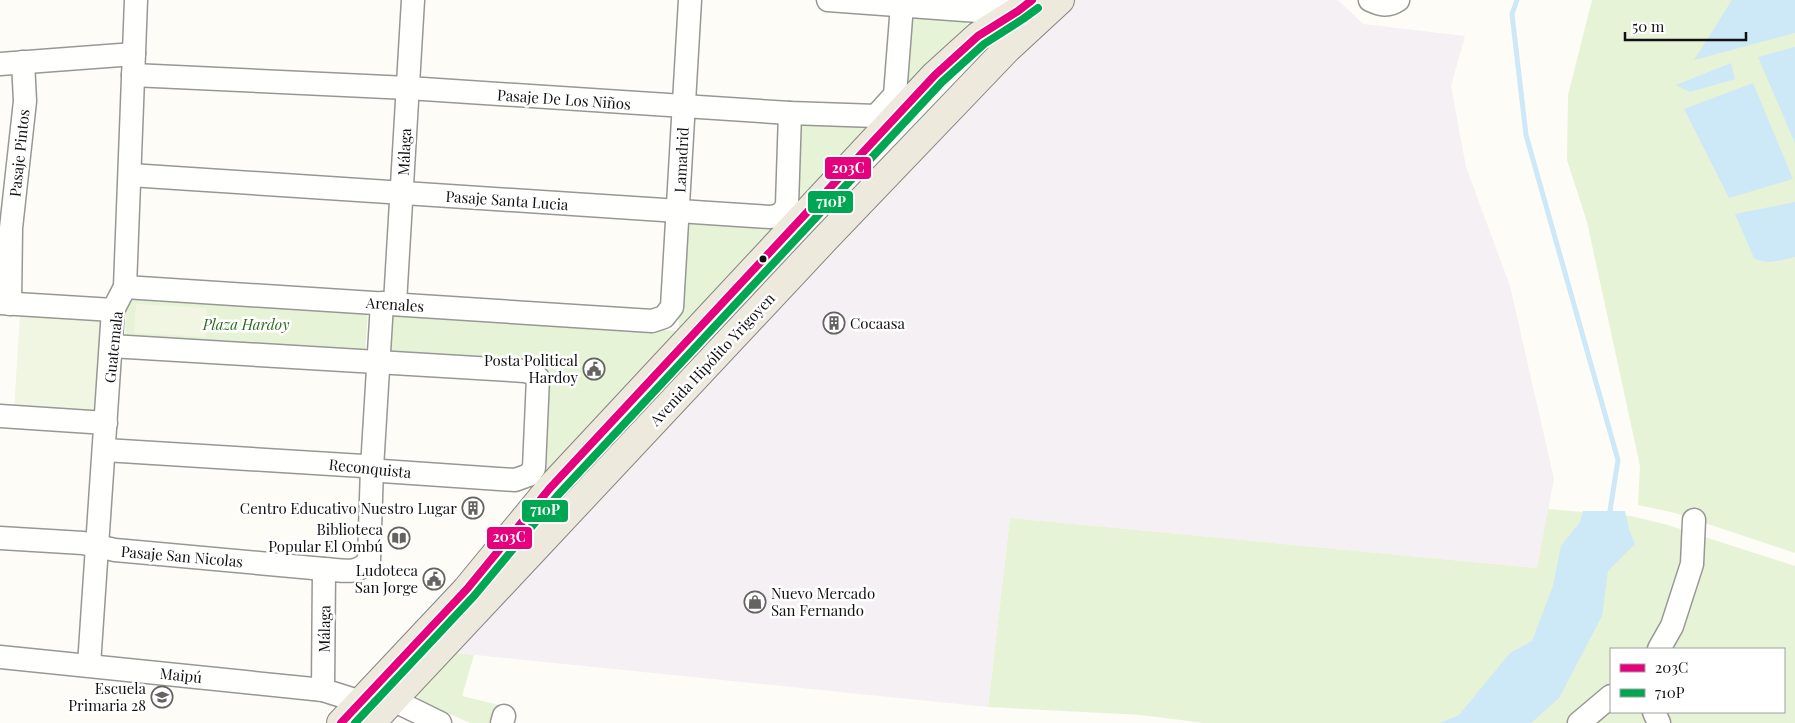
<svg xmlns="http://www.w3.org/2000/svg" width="1795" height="723" font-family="'Playfair Display',serif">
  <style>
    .industrial { fill: #f5f0f3 }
    .green { fill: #e7f3d7; fill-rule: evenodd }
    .pitch { fill: #f0f6e1 }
    .water { fill: #cde8f7 }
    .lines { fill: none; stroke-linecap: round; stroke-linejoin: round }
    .stream { stroke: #cde8f7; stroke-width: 5 }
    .minor-casing { stroke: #979795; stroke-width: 25 }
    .major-casing { stroke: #858482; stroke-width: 30 }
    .minor { stroke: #fffffe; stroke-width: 22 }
    .major { stroke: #ede9dc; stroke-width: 28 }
    .bus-1-casing { stroke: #fff; stroke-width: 11 }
    .bus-2-casing { stroke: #fff; stroke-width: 11 }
    .bus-1 { stroke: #e5007d; stroke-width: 8 }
    .bus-2 { stroke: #00a651; stroke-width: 8 }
    .bus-dot { fill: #111; stroke: #fff; stroke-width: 2 }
    .labels { text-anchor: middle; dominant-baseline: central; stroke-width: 5; stroke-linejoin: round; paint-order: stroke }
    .street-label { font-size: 15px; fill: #111; stroke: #fff }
    .poi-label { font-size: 15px; fill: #111; stroke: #fff; text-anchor: end }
    .park-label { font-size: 15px; font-style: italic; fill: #2f6b1f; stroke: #fff }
    .line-badge { stroke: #fff; stroke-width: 2 }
    .badge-label { font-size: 14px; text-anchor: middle; font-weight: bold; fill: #fff }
  </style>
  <rect width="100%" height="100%" fill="#fdfcf7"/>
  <path class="industrial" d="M 1072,0 L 1338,0 L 1363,24 L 1465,36 L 1451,86 L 1466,167 L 1510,286 L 1554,479 L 1537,568 L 1010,518 L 988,707 L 456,653 Z"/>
  <g class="green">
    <path d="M 1592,0 L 1795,0 L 1795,553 L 1675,513 L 1638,505 L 1640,466 L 1587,222 L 1567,160 L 1568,95 Z"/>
    <path d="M 902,5 L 968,17 L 967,29 L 895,95 Z"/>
    <path d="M 790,113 L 876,116 L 787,213 Z"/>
    <path d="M 678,210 L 785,217 L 585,434 L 538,480 L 545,364 L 387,354 L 389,312 L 679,331 Z"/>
    <path d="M 133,295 L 368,310 L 365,353 L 125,338 L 126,310 Z"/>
    <path d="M 1548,509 L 1631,516 L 1668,525 L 1795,566 L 1795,723 L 1204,723 L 1141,715 L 988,707 L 1010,518 L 1537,568 ZM 1611,649 L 1784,649 L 1784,712 L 1611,712 Z"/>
    <path d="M 456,653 L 474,655 L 462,696 L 503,706 L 498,723 L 470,723 L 423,702 L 414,694 Z"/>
  </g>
  <g class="pitch">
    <path d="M 136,304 L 207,308 L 205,337 L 134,333 Z"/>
    <path d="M 20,315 L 101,321 L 95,416 L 14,411 Z"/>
  </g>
  <g class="water">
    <path d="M 1732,0 L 1795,0 L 1795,33 L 1694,60 Z"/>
    <path d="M 1795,47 L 1795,143 L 1758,57 Z"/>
    <path d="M 1731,63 L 1735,79 L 1690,92 L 1676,85 Z"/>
    <path d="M 1753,83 L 1793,179 L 1729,198 L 1684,109 Z"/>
    <path d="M 1795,202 L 1795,257 C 1781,260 1767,266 1754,258 L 1735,214 Z"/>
    <path d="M 1583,511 L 1625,511 L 1629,529 L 1635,544 L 1608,571 L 1602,616 L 1559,698 L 1531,723 L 1440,723 L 1459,715 L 1510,653 L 1532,641 L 1553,586 L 1561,546 L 1580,522 Z"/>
  </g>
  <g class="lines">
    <path class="stream" d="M 1517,0 L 1512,14 L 1526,135 L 1618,460 L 1609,517"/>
    <g class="minor-casing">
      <g id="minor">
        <path d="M 828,0 L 978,11 L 1018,11 L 1021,14"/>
        <path d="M 1370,0 C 1381,5 1388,7 1398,0"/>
        <path d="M 0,64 L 134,54"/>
        <path d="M 133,75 L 408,88 L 790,113 L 876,116 L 895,95 L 902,5"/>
        <path d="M 130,175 L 770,217 C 779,216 783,214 787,205 L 790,113"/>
        <path d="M 125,287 L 652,321 L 664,317 L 672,307 L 690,0"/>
        <path d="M 0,303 L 113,310"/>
        <path d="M 395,303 L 413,0"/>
        <path d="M 10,304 L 11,228 L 25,101 L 23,62"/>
        <path d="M 0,416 L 106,423"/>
        <path d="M 105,450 L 363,466 L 382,471 L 515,480 L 529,475 L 534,468 L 538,378 L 533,373 L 525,371 L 111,346"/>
        <path d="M 0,538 L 83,543 L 115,550 L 324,569 C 342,570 358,576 369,560 L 372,468 L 382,303"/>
        <path d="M 1659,649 L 1672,626 L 1692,564 L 1694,520"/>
        <path d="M 0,657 L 323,690 L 361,702 L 393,700 L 440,723"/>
        <path d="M 89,665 L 113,310 L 125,287 L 136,0"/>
        <path d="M 323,690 L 324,569"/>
        <path d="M 1654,712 L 1659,723"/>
        <path d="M 502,723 L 504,716"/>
        <path d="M 1579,723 L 1611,696"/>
      </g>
    </g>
    <g class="major-casing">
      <g id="major">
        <path d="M 341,723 L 467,589 L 550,488 L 935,75 L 978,36 L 1018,11 L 1032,0"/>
        <path d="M 371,723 L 826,238 L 1007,49 L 1060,0"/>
      </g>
    </g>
    <use href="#minor" class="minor"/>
    <use href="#major" class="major"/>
    <g class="bus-1-casing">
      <path id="bus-1" d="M 341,723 L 467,589 L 550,488 L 935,75 L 978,36 L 1018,11 L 1032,0"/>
    </g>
    <g class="bus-2-casing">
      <path id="bus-2" d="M 355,723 L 474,596 L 558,495 L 942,82 L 984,44 L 1023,19 L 1038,8"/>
    </g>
    <use href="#bus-1" class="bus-1"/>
    <use href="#bus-2" class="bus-2"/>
  </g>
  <defs>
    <g id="building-ring" transform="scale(1.125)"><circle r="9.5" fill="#fff" stroke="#646362" stroke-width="1.5"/><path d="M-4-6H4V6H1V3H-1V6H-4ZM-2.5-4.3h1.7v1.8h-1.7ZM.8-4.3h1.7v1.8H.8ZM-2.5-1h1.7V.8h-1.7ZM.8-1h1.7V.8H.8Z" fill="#646362"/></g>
    <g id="civic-ring" transform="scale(1.125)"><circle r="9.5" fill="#fff" stroke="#646362" stroke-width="1.5"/><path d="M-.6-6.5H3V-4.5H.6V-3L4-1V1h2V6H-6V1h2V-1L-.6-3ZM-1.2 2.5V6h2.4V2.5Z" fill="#646362"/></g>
    <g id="library-ring" transform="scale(1.125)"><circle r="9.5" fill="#fff" stroke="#646362" stroke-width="1.5"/><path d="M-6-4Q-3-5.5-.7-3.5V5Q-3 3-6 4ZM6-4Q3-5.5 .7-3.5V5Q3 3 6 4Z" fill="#646362"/></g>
    <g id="shop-ring" transform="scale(1.125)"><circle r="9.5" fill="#fff" stroke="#646362" stroke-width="1.5"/><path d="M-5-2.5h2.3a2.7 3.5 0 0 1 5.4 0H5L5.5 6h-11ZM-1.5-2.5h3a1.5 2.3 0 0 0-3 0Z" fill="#646362"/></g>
    <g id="school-ring" transform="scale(1.125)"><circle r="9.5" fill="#fff" stroke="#646362" stroke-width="1.5"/><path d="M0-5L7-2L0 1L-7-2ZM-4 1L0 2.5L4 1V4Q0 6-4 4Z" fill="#646362"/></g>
  </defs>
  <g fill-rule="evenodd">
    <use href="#building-ring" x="834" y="323"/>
    <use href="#civic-ring" x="594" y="369"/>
    <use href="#building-ring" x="473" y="508"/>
    <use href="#library-ring" x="399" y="538"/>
    <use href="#civic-ring" x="434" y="579"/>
    <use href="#shop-ring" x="755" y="602"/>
    <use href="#school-ring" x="162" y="697"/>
  </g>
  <circle class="bus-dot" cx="763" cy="259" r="4.5"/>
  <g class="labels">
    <g class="street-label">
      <text transform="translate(564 99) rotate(4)">Pasaje De Los Niños</text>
      <text transform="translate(404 152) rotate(-87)">Málaga</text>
      <text transform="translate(19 153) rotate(-84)">Pasaje Pintos</text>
      <text transform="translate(681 160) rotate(-87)">Lamadrid</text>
      <text transform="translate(507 200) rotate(4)">Pasaje Santa Lucia</text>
      <text transform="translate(395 304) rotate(4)">Arenales</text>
      <text transform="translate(113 347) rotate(-84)">Guatemala</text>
      <text transform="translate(712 359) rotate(-47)">Avenida Hipólito Yrigoyen</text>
      <text transform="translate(370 468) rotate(6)">Reconquista</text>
      <text transform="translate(182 556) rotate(5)">Pasaje San Nicolas</text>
      <text transform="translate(324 629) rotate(-89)">Málaga</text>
      <text transform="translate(181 675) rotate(6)">Maipú</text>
    </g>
    <g class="poi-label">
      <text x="850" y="323" text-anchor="start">Cocaasa</text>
      <text x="578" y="360">Posta Political<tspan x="578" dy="17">Hardoy</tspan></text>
      <text x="457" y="508">Centro Educativo Nuestro Lugar</text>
      <text x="383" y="529">Biblioteca<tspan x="383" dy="17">Popular El Ombú</tspan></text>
      <text x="418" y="570">Ludoteca<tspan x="418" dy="17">San Jorge</tspan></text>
      <text x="771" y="593" text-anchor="start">Nuevo Mercado<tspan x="771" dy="17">San Fernando</tspan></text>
      <text x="146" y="688">Escuela<tspan x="146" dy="17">Primaria 28</tspan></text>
    </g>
    <g class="park-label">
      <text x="246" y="324">Plaza Hardoy</text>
    </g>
  </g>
  <g class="line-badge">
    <rect x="824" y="156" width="48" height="24" rx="5" fill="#e5007d"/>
    <rect x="807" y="190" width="47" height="24" rx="5" fill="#00a651"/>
    <rect x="521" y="499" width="48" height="24" rx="5" fill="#00a651"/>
    <rect x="486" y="526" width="47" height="24" rx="5" fill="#e5007d"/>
  </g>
  <g class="badge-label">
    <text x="848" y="173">203C</text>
    <text x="831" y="207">710P</text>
    <text x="545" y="515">710P</text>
    <text x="509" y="542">203C</text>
  </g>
  <rect x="1610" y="648" width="175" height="65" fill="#ffffff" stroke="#a0a0a0"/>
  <rect x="1620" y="664" width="25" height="8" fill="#e5007d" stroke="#a0a0a0"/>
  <text x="1655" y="673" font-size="15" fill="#111111">203C</text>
  <rect x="1620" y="689" width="25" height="8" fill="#00a651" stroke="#a0a0a0"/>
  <text x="1655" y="698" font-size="15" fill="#111111">710P</text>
  <path d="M1625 32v8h121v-8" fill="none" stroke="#111111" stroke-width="2.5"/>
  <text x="1632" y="32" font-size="15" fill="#111111" stroke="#ffffff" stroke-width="4" paint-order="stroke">50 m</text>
</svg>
